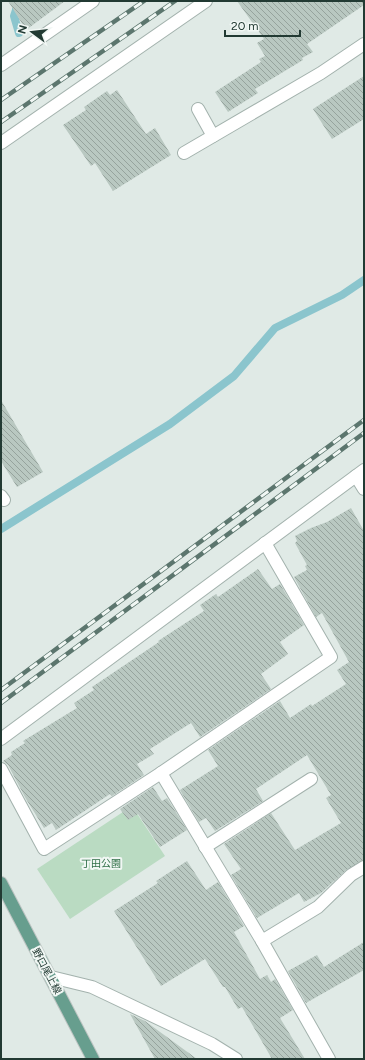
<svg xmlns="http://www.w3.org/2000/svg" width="365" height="1060" font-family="Figtree,'Noto Sans JP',sans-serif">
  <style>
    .green { fill: #badbc2 }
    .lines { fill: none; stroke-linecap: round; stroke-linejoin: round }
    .stream { stroke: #8bc5cd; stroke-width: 8 }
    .building { fill: url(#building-back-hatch) }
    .minor-casing { stroke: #a3b2ad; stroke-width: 14 }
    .major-casing { stroke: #bdc4c2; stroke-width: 14 }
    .minor { stroke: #fff; stroke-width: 12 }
    .major { stroke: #679e8e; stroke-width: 12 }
    .rail-casing { stroke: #5c766e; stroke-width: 4.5 }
    .rail { stroke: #f1f7f4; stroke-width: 3; stroke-dasharray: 9; stroke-linecap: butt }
    .labels { text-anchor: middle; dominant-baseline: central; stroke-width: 4; stroke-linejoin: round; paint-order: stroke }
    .park-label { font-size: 10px; fill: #2e6e45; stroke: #f1f7f4 }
    .street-label { font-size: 10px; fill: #223a33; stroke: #f1f7f4 }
  </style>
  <defs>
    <pattern id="building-back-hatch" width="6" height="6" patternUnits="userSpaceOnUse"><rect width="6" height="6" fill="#b9c8c1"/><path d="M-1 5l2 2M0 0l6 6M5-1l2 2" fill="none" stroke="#96a39d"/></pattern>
  </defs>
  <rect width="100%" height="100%" fill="#e0eae6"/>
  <path class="green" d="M 132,806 L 165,856 L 70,919 L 37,869 Z"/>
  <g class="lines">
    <g class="stream">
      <path d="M 16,1 L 16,10 L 14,16 L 19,33"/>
      <path d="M 1,529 L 170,424 L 234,376 L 275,328 L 342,295 L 364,280"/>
    </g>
  </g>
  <g class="building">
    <path d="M 8,1 L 65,1 L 26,30 Z"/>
    <path d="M 237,1 L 364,1 L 364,5 L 307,44 L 313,52 L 302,58 L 303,60 L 255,89 L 258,93 L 228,112 L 215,92 L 261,62 L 259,59 L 265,56 L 257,43 L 264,39 Z"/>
    <path d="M 364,76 L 364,119 L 332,139 L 313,109 Z"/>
    <path d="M 117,90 L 146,134 L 155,128 L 171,155 L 113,191 L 95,163 L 91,166 L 63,125 L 86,110 L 84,107 L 107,91 L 110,95 Z"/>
    <path d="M 1,400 L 43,472 L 17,487 L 1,461 Z"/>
    <path d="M 351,508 L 364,531 L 364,860 L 346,870 L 321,893 L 304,902 L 299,893 L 257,918 L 231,875 L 241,869 L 224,844 L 271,813 L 295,850 L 341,823 L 326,798 L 331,795 L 307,755 L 256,789 L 263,801 L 215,831 L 206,818 L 199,822 L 180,790 L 218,766 L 208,750 L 280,701 L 290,718 L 311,704 L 312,706 L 346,684 L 337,670 L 349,662 L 322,613 L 316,617 L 294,577 L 307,570 L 305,566 L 307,565 L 295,543 L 297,541 L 295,536 L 311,528 L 327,522 Z"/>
    <path d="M 258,569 L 272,589 L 280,584 L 304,625 L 280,642 L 288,654 L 261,674 L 271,689 L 200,737 L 191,723 L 150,749 L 154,754 L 137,764 L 144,775 L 112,796 L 110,794 L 56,830 L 52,823 L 44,828 L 26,799 L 8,765 L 3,761 L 12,755 L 11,752 L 25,743 L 23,741 L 77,708 L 74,703 L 94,690 L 92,687 L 159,642 L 158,641 L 204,611 L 200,605 L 216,594 L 218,597 Z"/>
    <path d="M 153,787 L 162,801 L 167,798 L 187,830 L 160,847 L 138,814 L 128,820 L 120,809 Z"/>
    <path d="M 187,861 L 206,890 L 218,882 L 244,926 L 234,932 L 260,979 L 267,975 L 271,982 L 275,979 L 293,1010 L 280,1018 L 305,1059 L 272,1059 L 242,1007 L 238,1009 L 225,987 L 223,987 L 205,959 L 161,986 L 114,911 L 158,883 L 156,881 Z"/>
    <path d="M 364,942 L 364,970 L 306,1003 L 288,971 L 317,955 L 324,967 Z"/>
    <path d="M 130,1014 L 145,1021 L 197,1059 L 155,1059 Z"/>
  </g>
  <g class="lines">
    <g class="minor-casing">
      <g id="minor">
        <path d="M 1,65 L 93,1"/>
        <path d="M 198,109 L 213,136"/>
        <path d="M 1,143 L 206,1"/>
        <path d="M 184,153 L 321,73 L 364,44"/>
        <path d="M 356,476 L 364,489"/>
        <path d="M 1,496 L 4,500"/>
        <path d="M 1,739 L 364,470"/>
        <path d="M 1,769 L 44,849 L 161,773 L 331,657 L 265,543"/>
        <path d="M 161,773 L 262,941 L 329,1059"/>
        <path d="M 205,847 L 311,779"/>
        <path d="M 262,941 L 318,907 L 351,875 L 364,867"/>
        <path d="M 51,977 L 92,987 L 212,1044 L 236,1059"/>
      </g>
    </g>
    <g class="major-casing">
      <path id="major" d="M 1,883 L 93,1059"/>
    </g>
    <use href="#minor" class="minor"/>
    <use href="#major" class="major"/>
    <g class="rail-casing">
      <g id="rail">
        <path d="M 1,100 L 144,1"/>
        <path d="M 1,122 L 175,1"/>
        <path d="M 1,690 L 364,420"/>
        <path d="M 1,703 L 364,433"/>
      </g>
    </g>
    <use href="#rail" class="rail"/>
  </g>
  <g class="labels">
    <g class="park-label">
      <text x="101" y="863">丁田公園</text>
    </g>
    <g class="street-label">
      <text transform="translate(47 971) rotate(62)">野口尾上線</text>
    </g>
  </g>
  <rect width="365" height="1060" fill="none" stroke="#223a33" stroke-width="4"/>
  <g transform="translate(32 32) rotate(285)" stroke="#f1f7f4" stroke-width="3" paint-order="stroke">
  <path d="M0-3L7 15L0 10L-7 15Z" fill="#223a33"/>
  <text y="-6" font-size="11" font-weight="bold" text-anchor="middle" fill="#223a33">N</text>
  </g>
  <path d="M225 30v6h75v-6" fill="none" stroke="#223a33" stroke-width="2"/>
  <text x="231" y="30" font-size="12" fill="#223a33" stroke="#f1f7f4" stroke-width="3" paint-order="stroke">20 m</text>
</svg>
